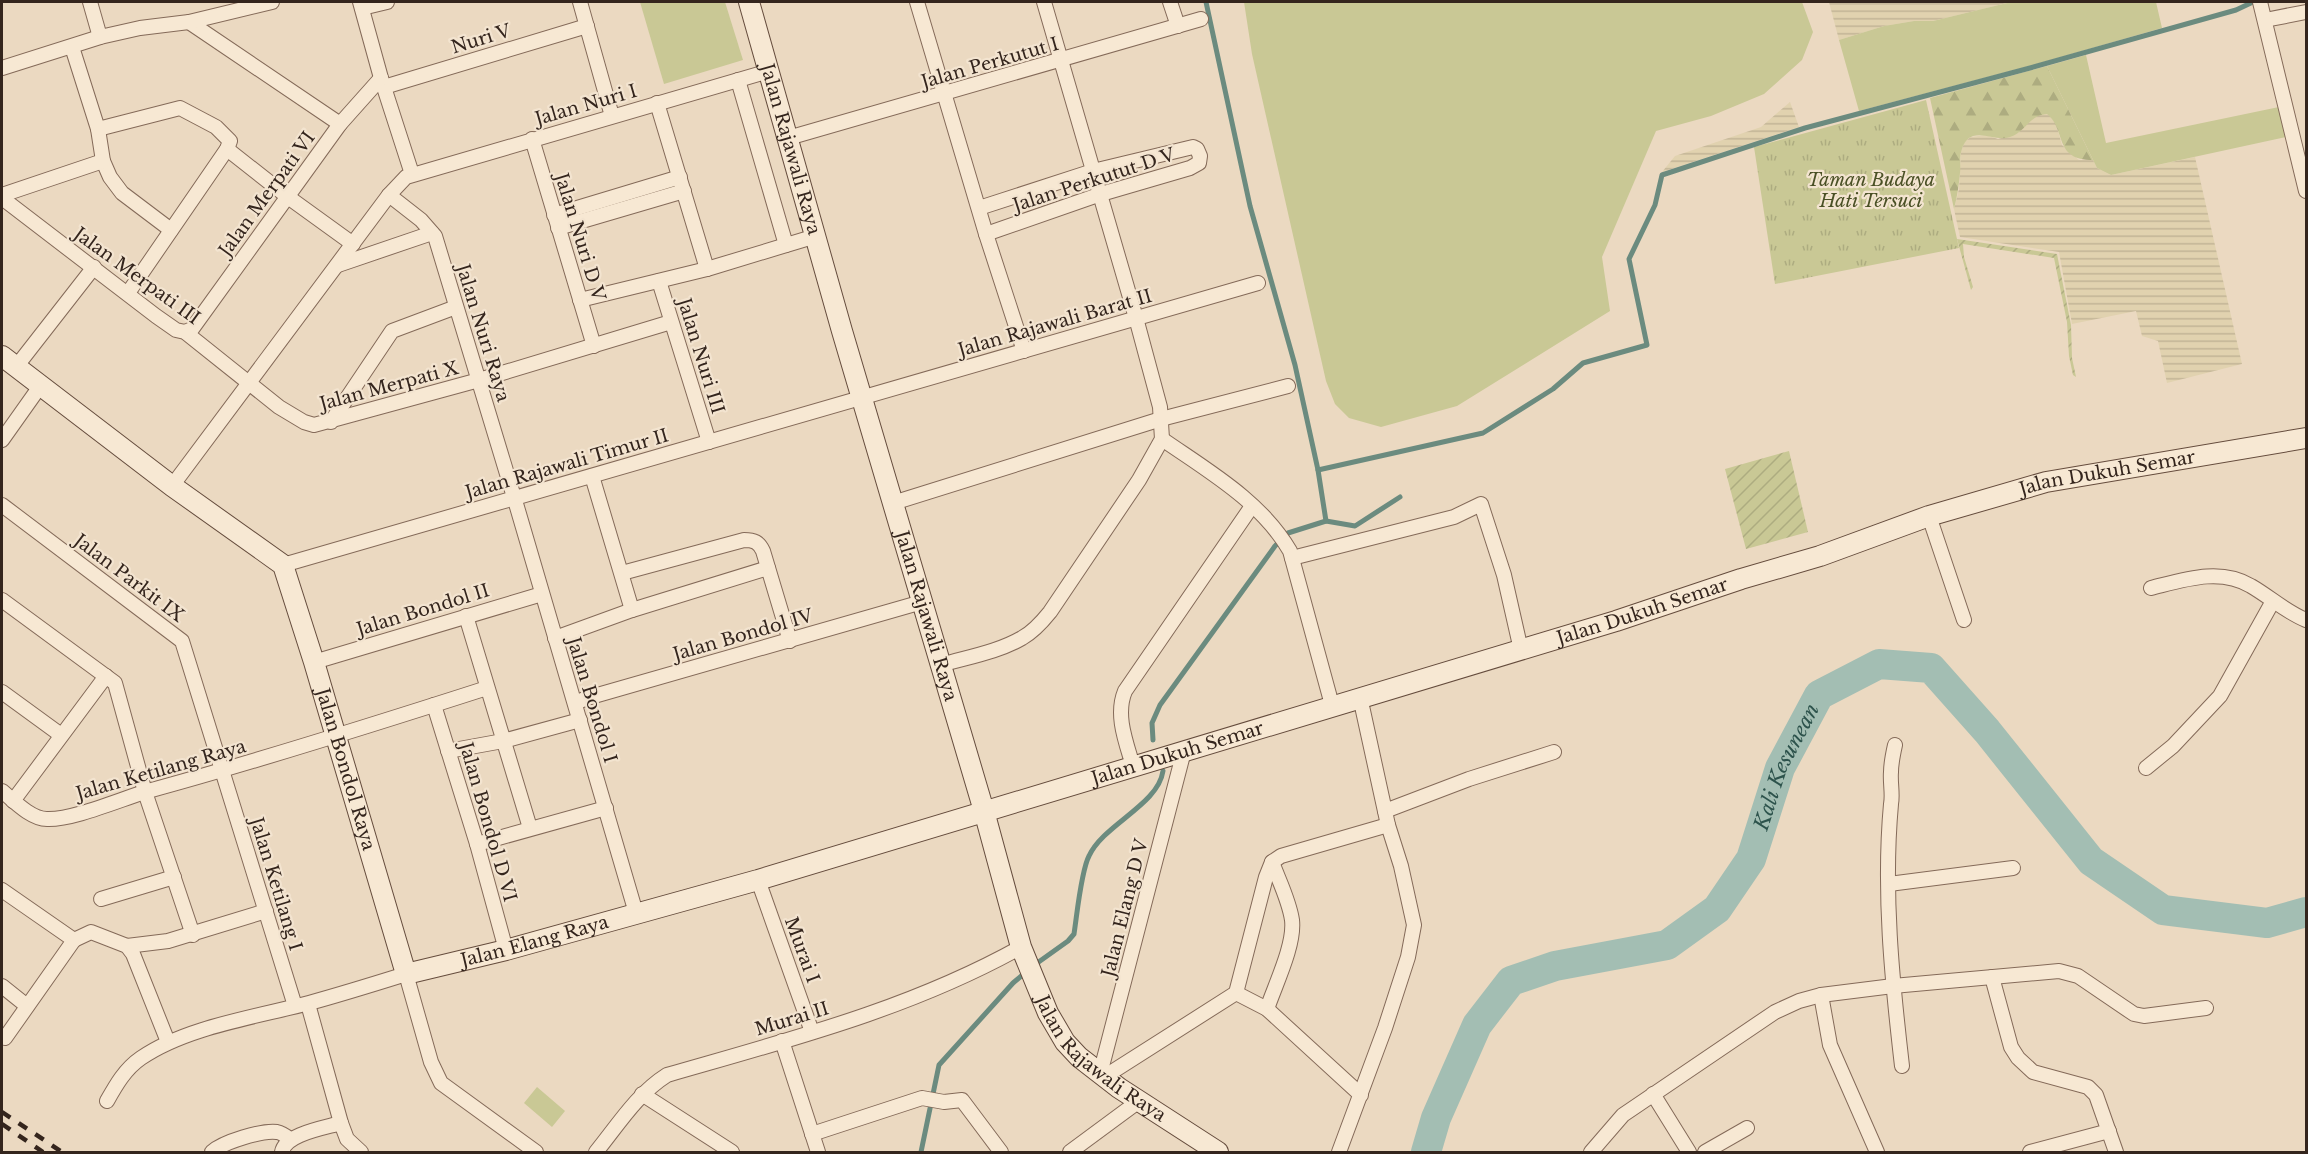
<svg xmlns="http://www.w3.org/2000/svg" width="2308" height="1154" font-family="'Libre Baskerville',serif">
  <style>
    .farmland { fill: url(#farmland-rules) }
    .grass { fill: #c9c895 }
    .forest { fill: url(#forest-firs) }
    .park { fill: url(#park-tufts) }
    .garden { fill: url(#garden-furrows) }
    .lines { fill: none; stroke-linecap: round; stroke-linejoin: round }
    .stream { stroke: #6b8b7f; stroke-width: 5 }
    .river { stroke: #a3beb3; stroke-width: 30 }
    .street-casing { stroke: #846a59; stroke-width: 16 }
    .secondary-casing { stroke: #654c3d; stroke-width: 22 }
    .street { stroke: #f7e8d3; stroke-width: 14 }
    .secondary { stroke: #f7e8d3; stroke-width: 20 }
    .rail { stroke: #34251d; stroke-width: 4.5; stroke-dasharray: 10 10; stroke-linecap: butt }
    .labels { text-anchor: middle; dominant-baseline: central; stroke-width: 4.5; stroke-linejoin: round; paint-order: stroke }
    .street-label { font-size: 18px; fill: #34251d; stroke: #f3e4d0 }
    .park-label { font-size: 18px; font-style: italic; fill: #4a5025; stroke: #f3e4d0 }
    .water-label { font-size: 20px; font-style: italic; fill: #2d534c; stroke: #f3e4d0 }
  </style>
  <defs>
    <pattern id="farmland-rules" width="6" height="5" patternUnits="userSpaceOnUse" patternTransform="scale(1.5)"><rect width="6" height="5" fill="#e1d2af"/><path d="M0 2.5h6" fill="none" stroke="#c2b496"/></pattern>
    <pattern id="forest-firs" width="22" height="20" patternUnits="userSpaceOnUse" patternTransform="scale(1.5)"><rect width="22" height="20" fill="#c9c895"/><path d="M5 1l3.5 6h-7zM16 11l3.5 6h-7z" fill="#adac80"/></pattern>
    <pattern id="park-tufts" width="24" height="20" patternUnits="userSpaceOnUse" patternTransform="scale(1.5)"><rect width="24" height="20" fill="#c9c895"/><path d="M3 7l-1-3M5 7V3M7 7l1-3M15 17l-1-3M17 17v-4M19 17l1-3" fill="none" stroke="#adac80"/></pattern>
    <pattern id="garden-furrows" width="10" height="10" patternUnits="userSpaceOnUse" patternTransform="scale(1.5)"><rect width="10" height="10" fill="#c9c895"/><path d="M-1 1l2-2M0 10L10 0M9 11l2-2" fill="none" stroke="#adac80"/></pattern>
  </defs>
  <rect width="100%" height="100%" fill="#ebd9c1"/>
  <g class="farmland">
    <path d="M 1829,2 L 2011,2 L 1933,21 L 1914,21 L 1884,26 L 1839,40 Z"/>
    <path d="M 1790,102 L 1799,127 L 1662,172 L 1675,156 L 1761,127 Z"/>
    <path d="M 2039,114 L 2048,114 L 2055,120 L 2062,145 L 2079,160 L 2093,160 L 2097,168 L 2111,175 L 2195,157 L 2242,364 L 2167,383 L 2158,341 L 2142,336 L 2136,311 L 2072,324 L 2059,252 L 1960,237 L 1954,209 L 1959,189 L 1961,151 L 1965,141 L 1971,137 L 1986,135 L 1998,139 L 2018,133 L 2029,120 Z"/>
  </g>
  <g class="grass">
    <path d="M 640,2 L 725,2 L 743,60 L 664,84 Z"/>
    <path d="M 1244,2 L 1802,2 L 1813,32 L 1802,60 L 1764,94 L 1711,116 L 1656,131 L 1602,257 L 1610,311 L 1457,406 L 1381,427 L 1349,418 L 1335,404 L 1326,381 L 1252,54 Z"/>
    <path d="M 2011,2 L 2156,2 L 2162,28 L 2033,65 L 1859,111 L 1839,40 L 1884,26 L 1914,21 L 1933,21 Z"/>
    <path d="M 2086,55 L 2106,143 L 2279,107 L 2286,137 L 2111,175 L 2097,168 L 2047,66 Z"/>
    <path d="M 537,1087 L 565,1111 L 552,1127 L 524,1103 Z"/>
  </g>
  <path class="forest" d="M 2047,66 L 2093,160 C 2053,160 2067,130 2047,114 C 2029,115 2026,132 2010,137 C 1997,141 1986,133 1973,136 C 1967,138 1964,143 1962,149 C 1959,156 1961,165 1960,173 C 1959,185 1957,197 1954,209 L 1930,98 Z"/>
  <path class="park" d="M 1926,100 L 1959,248 L 1775,284 L 1754,147 Z"/>
  <g class="garden">
    <path d="M 1957,239 L 2057,254 L 2071,325 L 2072,358 L 2076,377 L 2073,375 L 2069,356 L 2067,322 L 2054,258 L 1963,244 L 1964,257 L 1973,287 L 1971,290 Z"/>
    <path d="M 1789,451 L 1808,532 L 1746,549 L 1725,469 Z"/>
  </g>
  <g class="lines">
    <g class="stream">
      <path d="M 1318,470 L 1483,433 L 1553,389 L 1583,363 L 1647,345 L 1629,259 L 1655,205 L 1662,175 L 1805,128 L 2030,68 L 2236,10 L 2253,2"/>
      <path d="M 1326,521 L 1355,526 L 1400,497"/>
      <path d="M 1153,740 L 1152,723 L 1160,705 L 1275,546 L 1288,533 L 1326,521 L 1318,470 L 1295,365 L 1250,206 L 1206,2"/>
      <path d="M 1033,966 L 1068,941 L 1074,934 C 1077,915 1081,871 1089,856 C 1104,824 1158,805 1163,771"/>
      <path d="M 921,1152 L 939,1065 L 1013,983 L 1026,972"/>
    </g>
    <path class="river" id="s1" d="M 1426,1152 L 1436,1118 L 1477,1025 L 1511,981 L 1555,966 L 1667,945 L 1717,909 L 1751,859 L 1780,768 L 1819,695 L 1879,664 L 1931,668 L 1987,731 L 2091,861 L 2163,910 L 2267,923 L 2306,912"/>
    <g class="street-casing">
      <g id="street">
        <path d="M 90,2 L 100,37"/>
        <path d="M 360,2 L 381,78 L 412,174"/>
        <path d="M 580,2 L 612,116"/>
        <path d="M 917,2 L 986,234 L 1024,351"/>
        <path d="M 1170,2 L 1178,26"/>
        <path d="M 2260,2 L 2306,191"/>
        <path d="M 362,8 L 387,2"/>
        <path d="M 2265,20 L 2306,12"/>
        <path d="M 189,22 L 340,124"/>
        <path d="M 72,47 L 98,129 L 103,161 L 110,177 L 122,193 L 171,230"/>
        <path d="M 2,68 L 100,37 L 140,28 L 189,22 L 272,2"/>
        <path d="M 738,80 L 786,245"/>
        <path d="M 384,87 L 587,26"/>
        <path d="M 657,103 L 707,269"/>
        <path d="M 98,129 L 180,108 L 216,127 L 230,141 L 227,149 L 128,293"/>
        <path d="M 788,138 L 1201,19"/>
        <path d="M 532,139 L 594,346"/>
        <path d="M 227,149 L 288,197 L 353,244"/>
        <path d="M 2,195 L 103,161"/>
        <path d="M 389,195 L 421,220 L 435,236 L 517,507 L 636,913"/>
        <path d="M 2,198 L 156,316 L 176,330 L 185,332 L 279,407 L 304,422 L 314,425 L 479,380 L 671,322"/>
        <path d="M 979,208 L 1093,171 L 1193,147 L 1197,149 L 1200,156 L 1199,163 L 1190,168 L 1101,194 L 986,234"/>
        <path d="M 554,215 L 680,177"/>
        <path d="M 558,228 L 684,191"/>
        <path d="M 338,265 L 432,233"/>
        <path d="M 659,281 L 709,442"/>
        <path d="M 580,300 L 707,269 L 816,236"/>
        <path d="M 185,332 L 192,329 L 340,124 L 381,78"/>
        <path d="M 16,367 L 94,267"/>
        <path d="M 331,422 L 392,331 L 456,307"/>
        <path d="M 1162,439 C 1208,471 1261,501 1290,551 L 1332,705"/>
        <path d="M 2,440 L 41,385"/>
        <path d="M 592,476 L 632,610"/>
        <path d="M 172,486 L 389,195 L 406,177 L 769,71"/>
        <path d="M 893,503 L 1161,419 L 1288,386"/>
        <path d="M 2,505 L 182,641 L 295,1006"/>
        <path d="M 1929,516 L 1964,620"/>
        <path d="M 1292,558 L 1454,517 L 1481,504 L 1504,575 L 1521,650"/>
        <path d="M 283,565 L 1258,283"/>
        <path d="M 622,573 L 744,540 C 754,540 759,542 763,551 L 790,641"/>
        <path d="M 2151,588 C 2183,580 2220,567 2251,586 C 2270,597 2286,612 2306,620"/>
        <path d="M 2,600 L 115,683 L 145,792 L 193,935"/>
        <path d="M 466,616 L 530,828"/>
        <path d="M 555,638 L 632,610 L 768,568"/>
        <path d="M 314,662 L 542,594"/>
        <path d="M 941,665 C 968,657 998,652 1022,638 C 1033,632 1042,622 1050,612 L 1139,480 L 1162,439 L 1160,407 L 1136,318 L 1044,2"/>
        <path d="M 2,692 L 61,735"/>
        <path d="M 575,703 L 587,698 L 922,602"/>
        <path d="M 434,705 L 477,844 L 506,950"/>
        <path d="M 1895,745 C 1893,754 1891,763 1891,772 C 1890,783 1893,794 1891,804 C 1883,891 1892,980 1902,1066"/>
        <path d="M 448,751 L 503,741 L 580,720"/>
        <path d="M 1133,766 C 1126,742 1115,715 1125,691 L 1252,506"/>
        <path d="M 2146,768 L 2173,746 L 2220,696 L 2273,601"/>
        <path d="M 2,791 C 14,801 31,819 47,819 C 73,820 121,799 148,791 C 262,760 375,724 487,688"/>
        <path d="M 13,801 L 106,676"/>
        <path d="M 1385,811 L 1469,779 L 1554,752"/>
        <path d="M 477,844 L 606,808"/>
        <path d="M 758,880 L 812,1032"/>
        <path d="M 1889,884 L 2013,868"/>
        <path d="M 2,890 L 74,940 L 91,932 L 127,946 L 133,954 L 168,1042"/>
        <path d="M 101,899 L 174,877"/>
        <path d="M 127,946 L 168,941 L 266,911"/>
        <path d="M 1992,977 L 2011,1047 L 2018,1058 L 2033,1072 L 2088,1087 L 2096,1095 L 2116,1152"/>
        <path d="M 2,986 L 27,1006"/>
        <path d="M 1236,993 L 1267,1009 L 1361,1095"/>
        <path d="M 1821,995 L 1830,1045 L 1877,1152"/>
        <path d="M 308,1004 L 341,1123 L 347,1139 L 361,1152"/>
        <path d="M 1267,1009 C 1275,985 1295,945 1292,920 C 1289,900 1279,881 1272,862"/>
        <path d="M 5,1038 L 74,940"/>
        <path d="M 782,1041 L 818,1152"/>
        <path d="M 1100,1074 L 1184,751"/>
        <path d="M 1104,1077 L 1236,993 L 1266,877 L 1272,862 L 1281,856 L 1388,825"/>
        <path d="M 642,1094 L 732,1152"/>
        <path d="M 1653,1094 L 1689,1152"/>
        <path d="M 107,1101 C 116,1085 125,1069 141,1058 C 186,1027 256,1017 309,1003 C 342,994 374,984 406,974 L 431,1062 L 441,1083 L 536,1152"/>
        <path d="M 812,1134 L 922,1098 L 944,1102 L 962,1100 L 1001,1152"/>
        <path d="M 212,1152 C 223,1142 262,1130 277,1132 C 282,1133 286,1136 290,1139"/>
        <path d="M 282,1152 C 285,1134 324,1128 341,1123"/>
        <path d="M 596,1152 C 618,1125 637,1094 667,1075 C 788,1040 910,1009 1021,947"/>
        <path d="M 1070,1152 L 1139,1101"/>
        <path d="M 1339,1152 L 1385,1028 L 1408,957 L 1414,925 L 1401,866 L 1388,825 L 1360,697"/>
        <path d="M 1591,1152 L 1623,1115 L 1775,1012 L 1799,1001 L 1821,995 L 1893,986 L 2059,971 L 2078,976 L 2134,1014 L 2144,1016 L 2206,1008"/>
        <path d="M 1705,1152 L 1747,1128"/>
        <path d="M 2030,1152 L 2109,1131"/>
      </g>
    </g>
    <g class="secondary-casing">
      <g id="secondary">
        <path id="s2" d="M 749,2 L 842,331 L 984,811 L 1021,947 L 1048,1013 L 1065,1042 L 1079,1057 L 1119,1088 L 1218,1152"/>
        <path id="s3" d="M 2,356 L 172,486 L 283,565 L 314,662 L 406,974 L 506,950 L 758,880 L 1616,621 L 1741,579 L 1820,556 L 1929,516 L 2046,482 L 2306,438"/>
      </g>
    </g>
    <use href="#street" class="street"/>
    <use href="#secondary" class="secondary"/>
    <g class="rail">
      <path d="M 2,1112 L 62,1152"/>
      <path d="M 2,1124 L 43,1152"/>
    </g>
  </g>
  <g class="labels">
    <g class="street-label">
      <text transform="translate(481 39) rotate(-17)">Nuri V</text>
      <text transform="translate(990 63) rotate(-16)">Jalan Perkutut I</text>
      <text transform="translate(586 105) rotate(-16)">Jalan Nuri I</text>
      <text stroke="none"><textPath href="#s2" startOffset="153">Jalan Rajawali Raya</textPath></text>
      <text transform="translate(1094 180) rotate(-18)">Jalan Perkutut D V</text>
      <text transform="translate(267 194) rotate(-54)">Jalan Merpati VI</text>
      <text transform="translate(580 237) rotate(73)">Jalan Nuri D V</text>
      <text transform="translate(137 276) rotate(36)">Jalan Merpati III</text>
      <text transform="translate(1055 323) rotate(-16)">Jalan Rajawali Barat II</text>
      <text transform="translate(483 333) rotate(73)">Jalan Nuri Raya</text>
      <text transform="translate(701 356) rotate(73)">Jalan Nuri III</text>
      <text transform="translate(389 386) rotate(-15)">Jalan Merpati X</text>
      <text transform="translate(567 464) rotate(-16)">Jalan Rajawali Timur II</text>
      <text stroke="none"><textPath href="#s3" startOffset="2552">Jalan Dukuh Semar</textPath></text>
      <text transform="translate(129 578) rotate(37)">Jalan Parkit IX</text>
      <text transform="translate(423 610) rotate(-17)">Jalan Bondol II</text>
      <text stroke="none"><textPath href="#s3" startOffset="2066">Jalan Dukuh Semar</textPath></text>
      <text stroke="none"><textPath href="#s2" startOffset="639">Jalan Rajawali Raya</textPath></text>
      <text transform="translate(743 635) rotate(-16)">Jalan Bondol IV</text>
      <text transform="translate(592 700) rotate(73)">Jalan Bondol I</text>
      <text stroke="none"><textPath href="#s3" startOffset="1580">Jalan Dukuh Semar</textPath></text>
      <text stroke="none"><textPath href="#s3" startOffset="564">Jalan Bondol Raya</textPath></text>
      <text transform="translate(161 770) rotate(-16)">Jalan Ketilang Raya</text>
      <text transform="translate(488 822) rotate(74)">Jalan Bondol D VI</text>
      <text transform="translate(276 884) rotate(73)">Jalan Ketilang I</text>
      <text transform="translate(1125 908) rotate(-76)">Jalan Elang D V</text>
      <text stroke="none"><textPath href="#s3" startOffset="910">Jalan Elang Raya</textPath></text>
      <text transform="translate(802 950) rotate(70)">Murai I</text>
      <text transform="translate(792 1019) rotate(-17)">Murai II</text>
      <text stroke="none"><textPath href="#s2" startOffset="1125">Jalan Rajawali Raya</textPath></text>
    </g>
    <g class="park-label">
      <text x="1871" y="180">Taman Budaya<tspan x="1871" dy="21">Hati Tersuci</tspan></text>
    </g>
    <g class="water-label">
      <text stroke="none"><textPath href="#s1" startOffset="574">Kali Kesunean</textPath></text>
    </g>
  </g>
  <rect width="2308" height="1154" fill="none" stroke="#34251d" stroke-width="6"/>
</svg>
